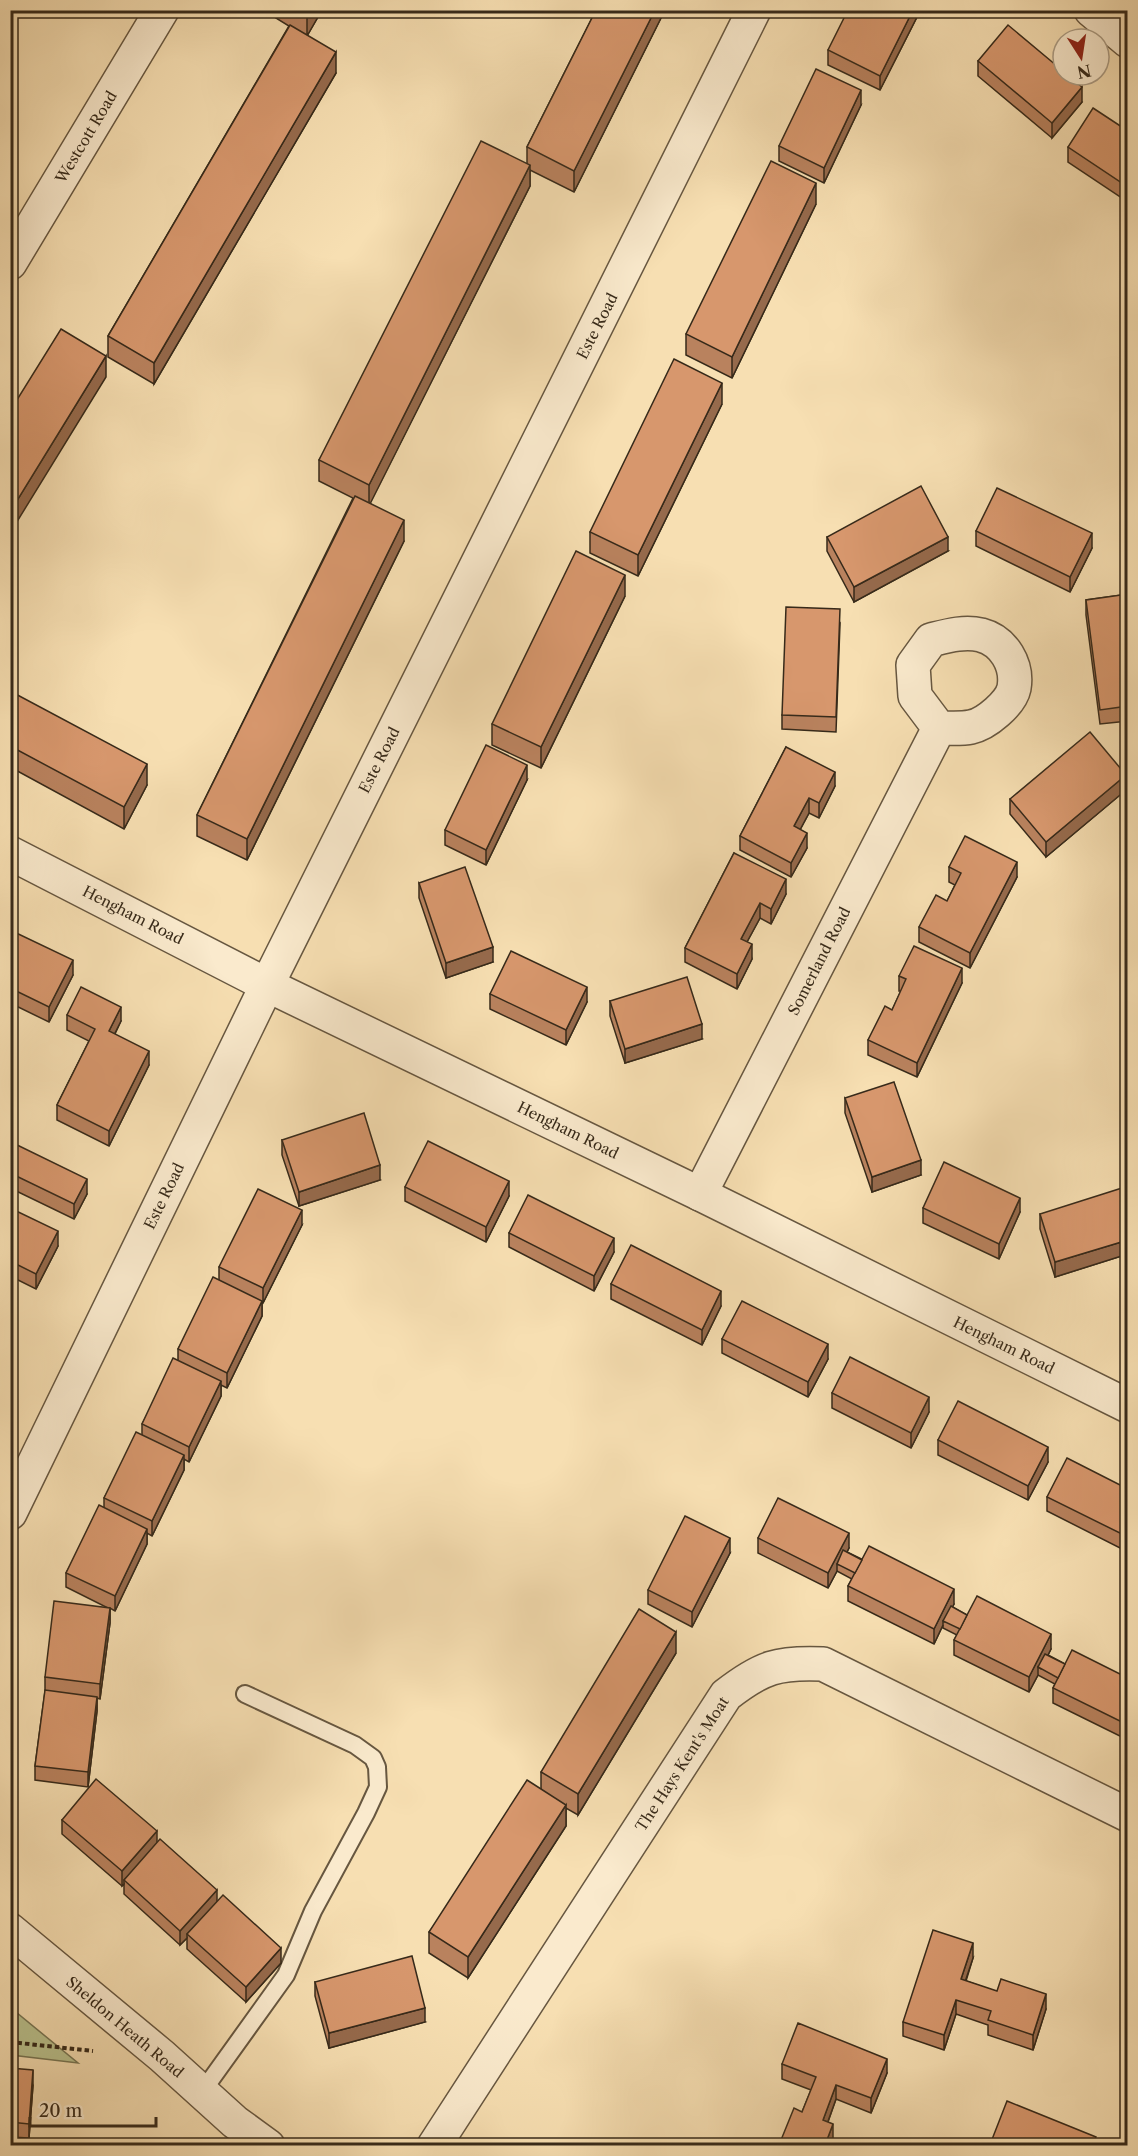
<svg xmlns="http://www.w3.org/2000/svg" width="1138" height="2156" font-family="'Libre Caslon Text',serif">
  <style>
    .green { fill: #bac28e; stroke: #787654; stroke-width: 1.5 }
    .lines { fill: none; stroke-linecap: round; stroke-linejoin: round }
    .service-casing { stroke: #675740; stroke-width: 20 }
    .minor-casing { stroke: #675740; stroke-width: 36 }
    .path { stroke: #372a1a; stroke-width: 4; stroke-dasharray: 4.5 3; stroke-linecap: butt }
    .service { stroke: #faeacd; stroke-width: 16 }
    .minor { stroke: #faeacd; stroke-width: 33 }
    .wall { fill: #b9825e; stroke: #372a1a; stroke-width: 1.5 }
    .shaded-wall { fill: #966a4c; stroke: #372a1a; stroke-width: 1.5 }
    .building { fill: #d7976d; stroke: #372a1a; stroke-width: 1.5 }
    .labels { text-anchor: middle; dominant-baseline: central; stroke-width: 4.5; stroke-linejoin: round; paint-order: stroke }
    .street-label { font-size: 15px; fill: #372a1a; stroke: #faeacd }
  </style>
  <rect width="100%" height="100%" fill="#f7dfb2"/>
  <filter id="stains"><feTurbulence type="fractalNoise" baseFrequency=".00333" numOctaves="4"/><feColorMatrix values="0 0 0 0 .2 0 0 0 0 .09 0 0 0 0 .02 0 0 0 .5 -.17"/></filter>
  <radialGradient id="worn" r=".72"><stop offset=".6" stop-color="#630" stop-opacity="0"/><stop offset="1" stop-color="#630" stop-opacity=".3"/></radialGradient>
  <path class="green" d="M 10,2008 L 11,2008 L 78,2063 L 11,2055 Z"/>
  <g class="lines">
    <g class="service-casing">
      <path id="service" d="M 202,2092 L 286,1975 L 313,1911 L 366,1813 L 378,1787 L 377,1767 L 373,1758 L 355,1745 L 245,1694"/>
    </g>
    <g class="minor-casing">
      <g id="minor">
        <path d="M 1091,10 L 1128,41"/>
        <path d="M 10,263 L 162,10"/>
        <path d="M 10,853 L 267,985 L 700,1194 L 1128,1406"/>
        <path d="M 700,1194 L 939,728 C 950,728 961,729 971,727 C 986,724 1011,703 1014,688 C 1018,665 1004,641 981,635 C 964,631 947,636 931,640 L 913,665 L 915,696 L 939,728"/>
        <path d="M 10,1513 L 267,985 L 754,10"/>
        <path d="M 10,1930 L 162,2056 L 235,2122 L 268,2146"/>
        <path d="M 434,2146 L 726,1695 C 762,1667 778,1662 823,1664 L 1128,1815"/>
      </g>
    </g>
    <path class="path" d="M 10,2042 L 93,2051"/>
    <use href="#service" class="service"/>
    <use href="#minor" class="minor"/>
  </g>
  <g class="wall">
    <path d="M 263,10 L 322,10 L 307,36 L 336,73 L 154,384 L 108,357 L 108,336 L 289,26 Z"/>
    <path d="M 596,10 L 665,10 L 574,192 L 530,170 L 530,186 L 370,503 L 404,541 L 247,860 L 197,836 L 197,815 L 353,498 L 319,481 L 319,460 L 527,164 L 527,147 Z"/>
    <path d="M 919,10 L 919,13 L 880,90 L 828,65 L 828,50 Z"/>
    <path d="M 978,61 L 1082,102 L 1052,138 L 978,76 Z"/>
    <path d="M 861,105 L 824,183 L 779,161 L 779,146 Z"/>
    <path d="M 1128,131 L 1128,202 L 1068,162 L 1068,147 Z"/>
    <path d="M 816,204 L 732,378 L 686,355 L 686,334 Z"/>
    <path d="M 722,404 L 638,576 L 590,553 L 590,532 Z"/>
    <path d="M 976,531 L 1092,548 L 1070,592 L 976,546 Z"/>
    <path d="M 827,537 L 948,551 L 854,602 L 827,551 Z"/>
    <path d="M 1128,594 L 1128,721 L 1100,724 L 1086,615 L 1086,600 Z"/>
    <path d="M 625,596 L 541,768 L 492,745 L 492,724 Z"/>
    <path d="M 840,624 L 836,732 L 782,729 L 782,715 Z"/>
    <path d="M 10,691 L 147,785 L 124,829 L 10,767 Z"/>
    <path d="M 786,747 L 835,786 L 819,818 L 809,813 L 800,830 L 807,848 L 791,877 L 740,850 L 740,836 Z"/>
    <path d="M 527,780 L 486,865 L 445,845 L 445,830 Z"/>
    <path d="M 1126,790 L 1046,857 L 1010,814 L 1010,799 Z"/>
    <path d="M 734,853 L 786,894 L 771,924 L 760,918 L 747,942 L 752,959 L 737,989 L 685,962 L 685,948 Z"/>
    <path d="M 949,867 L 1017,877 L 970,968 L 919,942 L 919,927 L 947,901 L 955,885 L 949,882 Z"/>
    <path d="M 419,883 L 493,962 L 446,978 L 419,898 Z"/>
    <path d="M 10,930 L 73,975 L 49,1022 L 10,1003 Z"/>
    <path d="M 899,976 L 962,983 L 917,1077 L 868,1055 L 868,1040 L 892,1010 L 901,991 L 899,991 Z"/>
    <path d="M 490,994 L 587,1002 L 566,1045 L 490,1009 Z"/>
    <path d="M 610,1001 L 702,1039 L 625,1063 L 610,1016 Z"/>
    <path d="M 67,1015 L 121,1021 L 115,1034 L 149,1065 L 109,1146 L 57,1120 L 57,1105 L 89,1041 L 67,1030 Z"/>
    <path d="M 845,1098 L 921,1175 L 872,1192 L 845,1113 Z"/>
    <path d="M 282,1140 L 380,1180 L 299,1206 L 282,1155 Z"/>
    <path d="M 11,1142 L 87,1194 L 74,1219 L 10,1188 Z"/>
    <path d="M 1128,1158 L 1128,1175 L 1127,1175 L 1127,1160 Z"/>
    <path d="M 405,1187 L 509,1196 L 486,1242 L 405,1201 Z"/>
    <path d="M 1128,1206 L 1128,1254 L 1055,1277 L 1040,1229 L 1040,1214 Z"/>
    <path d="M 10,1208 L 58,1246 L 36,1289 L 10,1276 Z"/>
    <path d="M 923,1208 L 1020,1212 L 999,1259 L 923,1223 Z"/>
    <path d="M 302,1225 L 263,1303 L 262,1302 L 262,1316 L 227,1388 L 221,1385 L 221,1396 L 189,1462 L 184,1459 L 184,1470 L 152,1536 L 147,1533 L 147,1544 L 115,1611 L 110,1608 L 110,1623 L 100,1699 L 97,1698 L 97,1711 L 88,1787 L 35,1780 L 35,1766 L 45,1691 L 45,1677 L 108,1608 L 66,1587 L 66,1573 L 104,1508 L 104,1498 L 142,1435 L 142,1424 L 178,1360 L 178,1349 L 219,1280 L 219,1267 Z"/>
    <path d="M 509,1233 L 614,1252 L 594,1291 L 509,1247 Z"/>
    <path d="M 611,1284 L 721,1306 L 702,1345 L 611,1299 Z"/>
    <path d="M 722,1339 L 828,1359 L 808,1397 L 722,1353 Z"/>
    <path d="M 832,1393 L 929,1412 L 911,1448 L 832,1408 Z"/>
    <path d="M 938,1440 L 1048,1462 L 1028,1500 L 938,1455 Z"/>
    <path d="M 1128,1489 L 1128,1552 L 1047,1511 L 1047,1497 Z"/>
    <path d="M 758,1538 L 849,1548 L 847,1552 L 954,1604 L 952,1607 L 967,1615 L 1051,1649 L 1048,1655 L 1065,1664 L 1128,1678 L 1128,1740 L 1053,1703 L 1053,1688 L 1055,1684 L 1038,1675 L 1029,1692 L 954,1655 L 954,1640 L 957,1635 L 943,1628 L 943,1625 L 934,1644 L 848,1601 L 848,1586 L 852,1579 L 837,1571 L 828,1588 L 758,1553 Z"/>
    <path d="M 730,1553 L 692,1627 L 648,1604 L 648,1590 Z"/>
    <path d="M 676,1653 L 578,1815 L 566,1808 L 566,1826 L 468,1978 L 429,1953 L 429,1932 L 541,1789 L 541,1772 Z"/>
    <path d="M 62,1820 L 157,1843 L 281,1963 L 246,2002 L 187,1949 L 187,1938 L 180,1945 L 124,1894 L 124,1884 L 122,1886 L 62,1834 Z"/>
    <path d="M 973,1958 L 966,1981 L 1046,2009 L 1033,2050 L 988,2035 L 988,2025 L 956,2014 L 944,2050 L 903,2036 L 903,2022 Z"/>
    <path d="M 315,1982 L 425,2022 L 329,2048 L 315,1996 Z"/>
    <path d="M 782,2064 L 887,2073 L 871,2113 L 836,2099 L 828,2122 L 833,2139 L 802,2112 L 811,2090 L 782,2079 Z"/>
    <path d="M 10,2068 L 33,2085 L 29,2138 L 10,2137 Z"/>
  </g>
  <g class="shaded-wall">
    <path d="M 10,10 L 19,10 L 10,25 Z"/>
    <path d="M 310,10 L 322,10 L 307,36 L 307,15 Z"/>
    <path d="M 655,10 L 665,10 L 574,192 L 574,171 Z"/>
    <path d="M 913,10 L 919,10 L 919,13 L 880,90 L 880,76 Z"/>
    <path d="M 336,52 L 336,73 L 154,384 L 154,363 Z"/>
    <path d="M 1082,87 L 1082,102 L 1052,138 L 1052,123 Z"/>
    <path d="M 861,90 L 861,105 L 824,183 L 824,168 Z"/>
    <path d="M 530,165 L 530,186 L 369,506 L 369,485 Z"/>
    <path d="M 816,183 L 816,204 L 732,378 L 732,357 Z"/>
    <path d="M 106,356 L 106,377 L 10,533 L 10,512 Z"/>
    <path d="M 722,383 L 722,404 L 638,576 L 638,555 Z"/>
    <path d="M 404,520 L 404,541 L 247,860 L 247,839 Z"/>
    <path d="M 1092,533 L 1092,548 L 1070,592 L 1070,577 Z"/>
    <path d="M 948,537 L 948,551 L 854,602 L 854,587 Z"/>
    <path d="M 625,575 L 625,596 L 541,768 L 541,747 Z"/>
    <path d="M 147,764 L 147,785 L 124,829 L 124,807 Z"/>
    <path d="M 527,765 L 527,780 L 486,865 L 486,850 Z"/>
    <path d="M 835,772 L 835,786 L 819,818 L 819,803 Z"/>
    <path d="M 1126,775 L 1126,790 L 1046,857 L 1046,842 Z"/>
    <path d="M 809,798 L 809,813 L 794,841 L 794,826 Z"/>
    <path d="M 807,833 L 807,848 L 791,877 L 791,863 Z"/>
    <path d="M 1017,862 L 1017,877 L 970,968 L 970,953 Z"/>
    <path d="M 786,879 L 786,894 L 771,924 L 771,909 Z"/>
    <path d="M 760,903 L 760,918 L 741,953 L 741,939 Z"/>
    <path d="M 752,944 L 752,959 L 737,989 L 737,974 Z"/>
    <path d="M 493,947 L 493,962 L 446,978 L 446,963 Z"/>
    <path d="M 73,960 L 73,975 L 49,1022 L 49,1007 Z"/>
    <path d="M 962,968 L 962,983 L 917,1077 L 917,1063 Z"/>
    <path d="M 587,987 L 587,1002 L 566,1045 L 566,1030 Z"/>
    <path d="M 121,1007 L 121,1021 L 109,1045 L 109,1031 Z"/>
    <path d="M 702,1024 L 702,1039 L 625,1063 L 625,1049 Z"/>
    <path d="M 149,1051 L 149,1065 L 109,1146 L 109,1131 Z"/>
    <path d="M 921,1160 L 921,1175 L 872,1192 L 872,1177 Z"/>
    <path d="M 380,1165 L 380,1180 L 299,1206 L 299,1192 Z"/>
    <path d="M 87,1179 L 87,1194 L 74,1219 L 74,1204 Z"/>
    <path d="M 509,1181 L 509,1196 L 486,1242 L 486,1227 Z"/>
    <path d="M 1020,1198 L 1020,1212 L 999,1259 L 999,1244 Z"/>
    <path d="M 302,1210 L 302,1225 L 263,1303 L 263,1288 Z"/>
    <path d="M 58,1231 L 58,1246 L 36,1289 L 36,1274 Z"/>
    <path d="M 614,1238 L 614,1252 L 594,1291 L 594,1276 Z"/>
    <path d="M 1128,1240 L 1128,1254 L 1055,1277 L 1055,1262 Z"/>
    <path d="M 721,1291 L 721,1306 L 702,1345 L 702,1330 Z"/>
    <path d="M 262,1301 L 262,1316 L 227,1388 L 227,1373 Z"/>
    <path d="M 828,1344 L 828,1359 L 808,1397 L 808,1382 Z"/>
    <path d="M 221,1381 L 221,1396 L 189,1462 L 189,1447 Z"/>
    <path d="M 929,1397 L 929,1412 L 911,1448 L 911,1433 Z"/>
    <path d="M 1048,1447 L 1048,1462 L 1028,1500 L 1028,1486 Z"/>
    <path d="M 184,1455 L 184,1470 L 152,1536 L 152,1521 Z"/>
    <path d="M 147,1529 L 147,1544 L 115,1611 L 115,1596 Z"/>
    <path d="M 849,1533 L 849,1548 L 840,1565 L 837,1564 L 837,1571 L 828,1588 L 828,1573 Z"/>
    <path d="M 730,1538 L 730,1553 L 692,1627 L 692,1612 Z"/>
    <path d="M 954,1589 L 954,1604 L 945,1622 L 943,1621 L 943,1625 L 934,1644 L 934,1629 Z"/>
    <path d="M 110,1608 L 110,1623 L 100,1699 L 100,1684 Z"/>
    <path d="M 676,1632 L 676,1653 L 578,1815 L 578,1794 Z"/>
    <path d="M 1051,1634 L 1051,1649 L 1041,1669 L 1038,1667 L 1038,1675 L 1029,1692 L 1029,1677 Z"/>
    <path d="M 97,1697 L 97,1711 L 88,1787 L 88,1772 Z"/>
    <path d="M 566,1805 L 566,1826 L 468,1978 L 468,1957 Z"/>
    <path d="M 157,1831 L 157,1846 L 124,1880 L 124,1884 L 122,1886 L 122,1871 Z"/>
    <path d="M 217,1890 L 217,1905 L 187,1934 L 187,1938 L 180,1945 L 180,1931 Z"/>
    <path d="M 973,1943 L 973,1958 L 961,1994 L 961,1979 Z"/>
    <path d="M 281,1948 L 281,1963 L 246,2002 L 246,1987 Z"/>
    <path d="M 1046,1994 L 1046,2009 L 1033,2050 L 1033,2035 Z"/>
    <path d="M 956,2000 L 956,2014 L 944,2050 L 944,2035 Z"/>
    <path d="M 425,2008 L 425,2022 L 329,2048 L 329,2033 Z"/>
    <path d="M 887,2059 L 887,2073 L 871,2113 L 871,2098 Z"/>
    <path d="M 33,2070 L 33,2085 L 29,2138 L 29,2124 Z"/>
    <path d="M 836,2085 L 836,2099 L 823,2135 L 823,2120 Z"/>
    <path d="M 833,2124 L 833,2139 L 831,2145 L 825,2145 Z"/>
  </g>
  <g class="building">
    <path d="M 299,10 L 310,10 L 307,15 Z"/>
    <path d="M 596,10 L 655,10 L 574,171 L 527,147 Z"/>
    <path d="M 848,10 L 913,10 L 880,76 L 828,50 Z"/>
    <path d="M 290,25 L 336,52 L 154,363 L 108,336 Z"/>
    <path d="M 1008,25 L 1063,71 L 1063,75 L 1067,75 L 1082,87 L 1052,123 L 978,61 Z"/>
    <path d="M 816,69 L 861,90 L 824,168 L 779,146 Z"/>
    <path d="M 1093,108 L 1128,131 L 1128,187 L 1068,147 Z"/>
    <path d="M 481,141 L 530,165 L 369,485 L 319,460 Z"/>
    <path d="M 771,161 L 816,183 L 732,357 L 686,334 Z"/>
    <path d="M 61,329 L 106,356 L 10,512 L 10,411 Z"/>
    <path d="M 674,359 L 722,383 L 638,555 L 590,532 Z"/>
    <path d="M 921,486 L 948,537 L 854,587 L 827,537 Z"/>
    <path d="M 997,488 L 1092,533 L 1070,577 L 976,531 Z"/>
    <path d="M 355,496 L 404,520 L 247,839 L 197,815 Z"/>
    <path d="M 576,551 L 625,575 L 541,747 L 492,724 Z"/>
    <path d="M 1128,594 L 1128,706 L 1100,710 L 1086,600 Z"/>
    <path d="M 786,607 L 840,609 L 836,717 L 782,715 Z"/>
    <path d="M 10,691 L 147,764 L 124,807 L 10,746 Z"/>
    <path d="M 1090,732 L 1126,775 L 1046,842 L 1010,799 Z"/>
    <path d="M 486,745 L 527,765 L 486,850 L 445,830 Z"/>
    <path d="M 786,747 L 835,772 L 819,803 L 809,798 L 794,826 L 807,833 L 791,863 L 740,836 Z"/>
    <path d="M 965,836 L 1017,862 L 970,953 L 919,927 L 936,895 L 947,901 L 961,873 L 949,867 Z"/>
    <path d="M 734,853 L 786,879 L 771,909 L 760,903 L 741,939 L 752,944 L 737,974 L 685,948 Z"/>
    <path d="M 465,867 L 493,947 L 446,963 L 419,883 Z"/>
    <path d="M 10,930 L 73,960 L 49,1007 L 10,988 Z"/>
    <path d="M 914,946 L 962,968 L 917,1063 L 868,1040 L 885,1006 L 892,1010 L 906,979 L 899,976 Z"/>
    <path d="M 511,951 L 587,987 L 566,1030 L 490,994 Z"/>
    <path d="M 687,977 L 702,1024 L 625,1049 L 610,1001 Z"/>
    <path d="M 81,987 L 121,1007 L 109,1031 L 149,1051 L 109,1131 L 57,1105 L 95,1029 L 67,1015 Z"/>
    <path d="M 894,1082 L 921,1160 L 872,1177 L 845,1098 Z"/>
    <path d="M 364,1113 L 380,1165 L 299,1192 L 282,1140 Z"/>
    <path d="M 428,1141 L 509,1181 L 486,1227 L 405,1187 Z"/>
    <path d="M 11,1142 L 87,1179 L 74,1204 L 10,1173 Z"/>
    <path d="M 944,1162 L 1020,1198 L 999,1244 L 923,1208 Z"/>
    <path d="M 1122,1188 L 1128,1206 L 1128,1240 L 1055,1262 L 1040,1214 Z"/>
    <path d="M 258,1189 L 302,1210 L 263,1288 L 219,1267 Z"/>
    <path d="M 528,1195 L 614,1238 L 594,1276 L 509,1233 Z"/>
    <path d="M 10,1208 L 58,1231 L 36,1274 L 10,1261 Z"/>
    <path d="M 631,1245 L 721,1291 L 702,1330 L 611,1284 Z"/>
    <path d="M 213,1277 L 262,1301 L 227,1373 L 178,1349 Z"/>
    <path d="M 742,1301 L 828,1344 L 808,1382 L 722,1339 Z"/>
    <path d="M 850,1357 L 929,1397 L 911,1433 L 832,1393 Z"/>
    <path d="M 173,1358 L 221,1381 L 189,1447 L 142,1424 Z"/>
    <path d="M 958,1401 L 1048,1447 L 1028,1486 L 938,1440 Z"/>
    <path d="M 136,1432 L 184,1455 L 152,1521 L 104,1498 Z"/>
    <path d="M 1067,1458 L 1128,1489 L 1128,1537 L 1047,1497 Z"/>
    <path d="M 778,1498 L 849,1533 L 828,1573 L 758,1538 Z"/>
    <path d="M 99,1505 L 147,1529 L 115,1596 L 66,1573 Z"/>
    <path d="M 685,1516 L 730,1538 L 692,1612 L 648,1590 Z"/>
    <path d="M 869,1546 L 954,1589 L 934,1629 L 848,1586 Z"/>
    <path d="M 843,1550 L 862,1560 L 855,1573 L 837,1564 Z"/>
    <path d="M 977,1596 L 1051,1634 L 1029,1677 L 954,1640 Z"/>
    <path d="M 54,1601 L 110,1608 L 100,1684 L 45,1677 Z"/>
    <path d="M 951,1606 L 967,1615 L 960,1629 L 943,1621 Z"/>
    <path d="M 639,1609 L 676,1632 L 578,1794 L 541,1772 Z"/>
    <path d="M 1072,1650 L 1128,1678 L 1128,1725 L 1053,1688 Z"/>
    <path d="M 1045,1654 L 1065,1664 L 1058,1678 L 1038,1667 Z"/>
    <path d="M 45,1690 L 97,1697 L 88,1772 L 35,1766 Z"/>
    <path d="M 96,1779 L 157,1831 L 122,1871 L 62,1820 Z"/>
    <path d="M 527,1780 L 566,1805 L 468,1957 L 429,1932 Z"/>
    <path d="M 160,1839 L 217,1890 L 180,1931 L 124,1880 Z"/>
    <path d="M 223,1895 L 281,1948 L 246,1987 L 187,1934 Z"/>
    <path d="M 933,1930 L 973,1943 L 961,1979 L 997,1991 L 1001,1979 L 1046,1994 L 1033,2035 L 988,2020 L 991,2011 L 956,2000 L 944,2035 L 903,2022 Z"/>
    <path d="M 412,1956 L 425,2008 L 329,2033 L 315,1982 Z"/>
    <path d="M 798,2023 L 887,2059 L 871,2098 L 836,2085 L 823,2120 L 833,2124 L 825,2145 L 779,2145 L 794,2108 L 802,2112 L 816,2077 L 782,2064 Z"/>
    <path d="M 10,2068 L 33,2070 L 29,2124 L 10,2122 Z"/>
    <path d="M 1007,2101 L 1096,2137 L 1093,2145 L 999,2145 L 991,2142 Z"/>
    <path d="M 121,2141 L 126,2145 L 117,2145 Z"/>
  </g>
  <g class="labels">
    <g class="street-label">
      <text transform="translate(86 137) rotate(-59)">Westcott Road</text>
      <text transform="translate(597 326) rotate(-63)">Este Road</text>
      <text transform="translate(379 760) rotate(-63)">Este Road</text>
      <text transform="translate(133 915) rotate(27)">Hengham Road</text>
      <text transform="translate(819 961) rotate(-63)">Somerland Road</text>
      <text transform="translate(568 1130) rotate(26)">Hengham Road</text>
      <text transform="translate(164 1196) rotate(-64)">Este Road</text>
      <text transform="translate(1004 1345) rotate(26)">Hengham Road</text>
      <text transform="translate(682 1764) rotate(-57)">The Hays Kent's Moat</text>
      <text transform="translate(125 2027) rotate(40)">Sheldon Heath Road</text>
    </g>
  </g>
  <rect width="1138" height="2156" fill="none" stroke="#f7dfb2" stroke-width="36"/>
  <rect x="12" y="12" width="1114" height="2132" fill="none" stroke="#372a1a" stroke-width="3"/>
  <rect x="18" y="18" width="1102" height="2120" fill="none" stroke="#372a1a" stroke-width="1.5"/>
  <g transform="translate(1081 57) rotate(168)"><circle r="28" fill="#faeacd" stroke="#ac9d85" stroke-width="1.5"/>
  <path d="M0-4.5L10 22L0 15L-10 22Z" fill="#8f2418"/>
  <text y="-9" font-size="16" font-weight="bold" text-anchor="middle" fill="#372a1a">N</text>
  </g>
  <path d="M30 2117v9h126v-9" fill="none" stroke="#372a1a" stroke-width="3"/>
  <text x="39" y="2117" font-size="18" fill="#372a1a" stroke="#faeacd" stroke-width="4.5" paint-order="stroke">20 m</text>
  <rect width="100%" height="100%" filter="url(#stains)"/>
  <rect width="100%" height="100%" fill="url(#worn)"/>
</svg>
